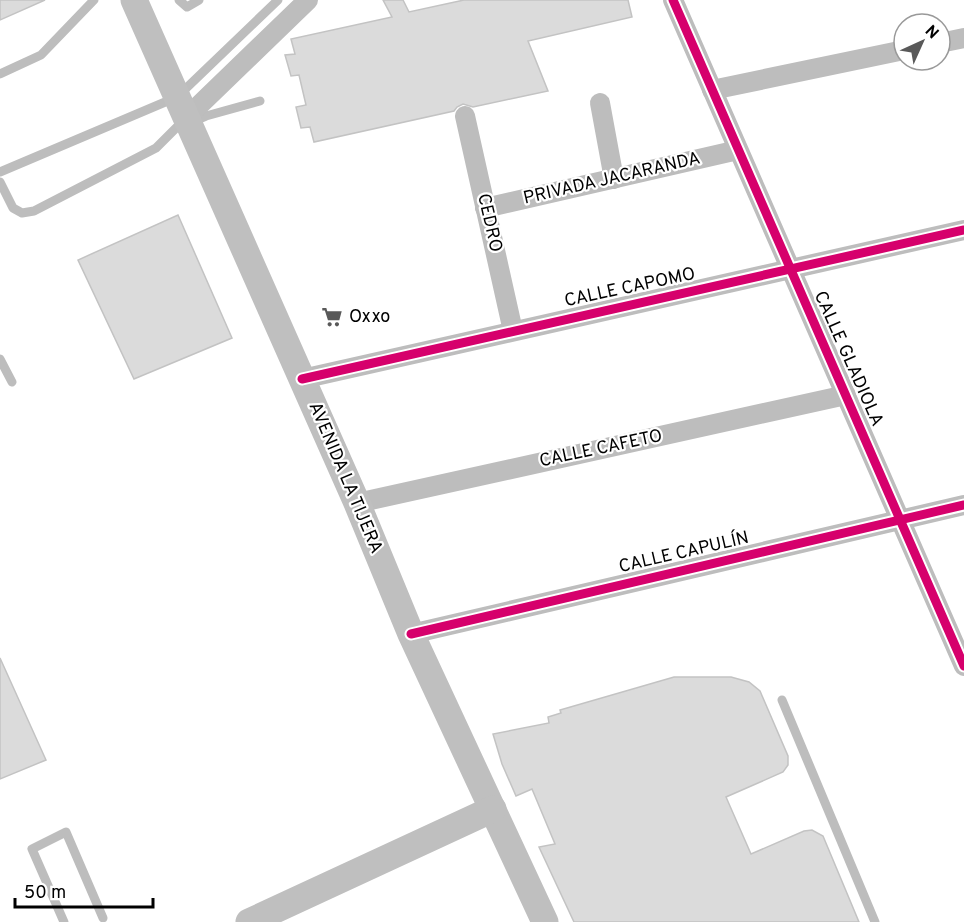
<svg xmlns="http://www.w3.org/2000/svg" width="964" height="922" font-family="Overpass,sans-serif">
  <style>
    .building { fill: #dbdbdb; stroke: #c3c3c3; stroke-width: 1.5 }
    .lines { fill: none; stroke-linecap: round; stroke-linejoin: round }
    .lane { stroke: #bdbdbd; stroke-width: 9 }
    .street { stroke: #bdbdbd; stroke-width: 20 }
    .secondary { stroke: #bfbfbf; stroke-width: 27 }
    .cycleway-casing { stroke: #fff; stroke-width: 13 }
    .cycleway { stroke: #d6006c; stroke-width: 9 }
    .labels { text-anchor: middle; dominant-baseline: central; stroke-width: 4.5; stroke-linejoin: round; paint-order: stroke }
    .street-label { font-size: 18px; fill: #000; stroke: #fff }
    .poi-label { font-size: 18px; fill: #000; stroke: #fff; text-anchor: start }
  </style>
  <rect width="100%" height="100%" fill="#fff"/>
  <g class="building">
    <path d="M 0,0 L 45,0 L 0,20 Z"/>
    <path d="M 383,0 L 403,0 L 409,12 L 464,0 L 628,0 L 632,17 L 528,41 L 548,91 L 473,107 L 463,104 L 457,107 L 454,111 L 314,142 L 310,127 L 301,128 L 296,107 L 306,105 L 299,75 L 291,76 L 285,55 L 295,54 L 291,39 L 392,17 Z"/>
    <path d="M 178,215 L 232,338 L 134,379 L 78,260 Z"/>
    <path d="M 0,658 L 46,760 L 0,779 Z"/>
    <path d="M 674,677 L 731,677 L 749,682 L 760,691 L 788,756 L 788,765 L 783,772 L 726,797 L 751,854 L 804,831 L 812,830 L 823,836 L 859,922 L 574,922 L 539,847 L 555,844 L 532,789 L 516,796 L 502,764 L 493,734 L 549,723 L 548,717 L 561,713 L 560,710 Z"/>
  </g>
  <g class="lines">
    <g class="lane">
      <path d="M 179,0 L 187,7 L 199,0"/>
      <path d="M 0,74 L 41,55 L 94,0"/>
      <path d="M 192,122 L 206,116 L 260,101"/>
      <path d="M 0,172 L 177,97 L 278,0"/>
      <path d="M 0,182 L 13,208 L 22,213 L 34,211 L 156,148 L 184,120"/>
      <path d="M 0,359 L 12,382"/>
      <path d="M 782,700 L 875,922"/>
      <path d="M 64,922 L 32,849 L 66,832 L 103,918"/>
    </g>
    <g class="street">
      <path d="M 673,0 L 964,666"/>
      <path d="M 940,43 L 964,38"/>
      <path d="M 712,90 L 904,50"/>
      <path d="M 600,103 L 614,179"/>
      <path d="M 465,116 L 513,331"/>
      <path d="M 187,117 L 308,0"/>
      <path d="M 485,208 L 738,150"/>
      <path d="M 302,379 L 964,230"/>
      <path d="M 357,503 L 846,395"/>
      <path d="M 411,634 L 964,505"/>
    </g>
    <g class="secondary">
      <path d="M 134,0 L 357,503 L 411,634 L 545,922"/>
      <path d="M 249,922 L 493,809"/>
    </g>
    <g class="cycleway-casing">
      <g id="cycleway">
        <path d="M 673,0 L 964,666"/>
        <path d="M 302,379 L 964,230"/>
        <path d="M 411,634 L 964,505"/>
      </g>
    </g>
    <use href="#cycleway" class="cycleway"/>
  </g>
  <defs>
    <g id="supermarket-bare" transform="scale(1.62)"><path d="M-6-5.5h2.5l.6 2H6L4.5 2H-2.5L-4.4-4H-6ZM-1.5 3.2a1.3 1.3 0 1 0 .1 0ZM3 3.2a1.3 1.3 0 1 0 .1 0Z" fill="#595959" stroke="#fff" stroke-width="2.5" paint-order="stroke"/></g>
  </defs>
  <g fill-rule="evenodd">
    <use href="#supermarket-bare" x="332" y="317"/>
  </g>
  <g class="labels">
    <g class="street-label">
      <text transform="translate(612 179) rotate(-13)">PRIVADA JACARANDA</text>
      <text transform="translate(489 223) rotate(77)">CEDRO</text>
      <text transform="translate(630 288) rotate(-12)">CALLE CAPOMO</text>
      <text transform="translate(848 359) rotate(66)">CALLE GLADIOLA</text>
      <text transform="translate(601 449) rotate(-12)">CALLE CAFETO</text>
      <text transform="translate(345 478) rotate(67)">AVENIDA LA TIJERA</text>
      <text transform="translate(684 553) rotate(-13)">CALLE CAPULÍN</text>
    </g>
    <g class="poi-label">
      <text x="349" y="317">Oxxo</text>
    </g>
  </g>
  <g transform="translate(922 42) rotate(45)"><circle r="28" fill="#ffffff" stroke="#999999" stroke-width="1.5"/>
  <path d="M0-4.5L10 22L0 15L-10 22Z" fill="#595959"/>
  <text y="-9" font-size="16" font-weight="bold" text-anchor="middle" fill="#000000">N</text>
  </g>
  <path d="M15 898v9h138v-9" fill="none" stroke="#000000" stroke-width="3"/>
  <text x="24" y="898" font-size="18" fill="#000000" stroke="#ffffff" stroke-width="4.5" paint-order="stroke">50 m</text>
</svg>
